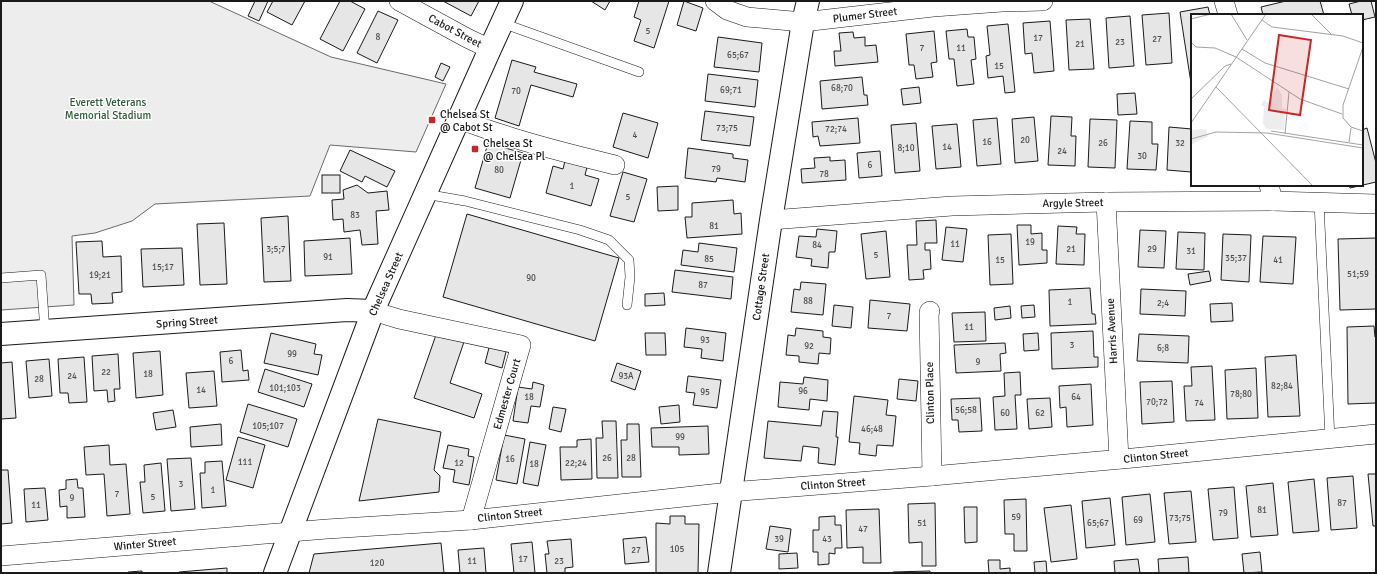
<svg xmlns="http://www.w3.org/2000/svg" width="1377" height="574" font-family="Signika,sans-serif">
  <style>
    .built { fill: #ededed; stroke: #6a6a6a }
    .building { fill: #e6e6e6; stroke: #1a1a1a }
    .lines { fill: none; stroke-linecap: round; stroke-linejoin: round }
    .lane-casing { stroke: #1a1a1a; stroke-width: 10 }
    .street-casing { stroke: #1a1a1a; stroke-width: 20 }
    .secondary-casing { stroke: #1a1a1a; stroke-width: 24 }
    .lane { stroke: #fff; stroke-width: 9 }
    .street { stroke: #fff; stroke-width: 19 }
    .secondary { stroke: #fff; stroke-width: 22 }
    .poi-dot { fill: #c62828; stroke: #fff; stroke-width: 1.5 }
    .labels { text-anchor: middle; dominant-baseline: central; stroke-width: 3; stroke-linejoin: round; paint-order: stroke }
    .number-label { font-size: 9px; fill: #4d4d4d }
    .street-label { font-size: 11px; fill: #1a1a1a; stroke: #fff }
    .park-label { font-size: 11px; fill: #2b5a34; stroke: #fff }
    .poi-label { font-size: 11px; fill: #1a1a1a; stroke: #fff; text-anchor: start }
    .inset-road { fill: none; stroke: #a3a3a3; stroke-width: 1 }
    .view { fill: #c62828; fill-opacity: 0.15; stroke: #c62828; stroke-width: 2 }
    .inset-edge { fill: none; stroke: #1a1a1a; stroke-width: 2 }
  </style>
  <rect width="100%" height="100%" fill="#fff"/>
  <path class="built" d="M 1,1 L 209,1 L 331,57 L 446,84 L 416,152 L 330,145 L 310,196 L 155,204 L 132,221 L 95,233 L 72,236 L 74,305 L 1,310 Z"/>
  <g class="building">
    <path d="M 255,1 L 268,1 L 259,21 L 248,16 Z"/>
    <path d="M 273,1 L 305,1 L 292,25 L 267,12 Z"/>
    <path d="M 340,1 L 350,1 L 365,9 L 343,51 L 320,39 Z"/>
    <path d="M 443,1 L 479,1 L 471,16 Z"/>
    <path d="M 591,1 L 610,1 L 605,10 Z"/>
    <path d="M 639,1 L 669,1 L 654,48 L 634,41 L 641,20 L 634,17 Z"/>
    <path d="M 684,1 L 703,8 L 696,31 L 677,25 Z"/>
    <path d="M 1286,1 L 1320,1 L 1324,15 L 1263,15 L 1261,7 Z"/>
    <path d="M 1361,1 L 1371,1 L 1375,17 L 1362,20 L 1362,15 L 1352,15 L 1349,4 Z"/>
    <path d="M 1208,7 L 1210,15 L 1192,15 L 1191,83 L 1180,12 Z"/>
    <path d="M 378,11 L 398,20 L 377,63 L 357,53 Z"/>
    <path d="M 1169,13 L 1172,63 L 1146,65 L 1142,15 Z"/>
    <path d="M 1130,16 L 1134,66 L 1109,68 L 1106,18 Z"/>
    <path d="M 1090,19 L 1094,69 L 1069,70 L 1066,20 Z"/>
    <path d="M 1050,21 L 1054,71 L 1034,73 L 1032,53 L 1025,54 L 1023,23 Z"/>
    <path d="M 1008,24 L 1015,92 L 1005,93 L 1003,76 L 988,78 L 986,56 L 990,55 L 987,26 Z"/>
    <path d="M 967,29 L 968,37 L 974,37 L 976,59 L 971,60 L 974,84 L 957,86 L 954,59 L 949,59 L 946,31 Z"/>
    <path d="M 934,31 L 937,62 L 931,63 L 933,77 L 916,79 L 914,65 L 909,65 L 906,34 Z"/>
    <path d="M 853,32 L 854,38 L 865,37 L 865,46 L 876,45 L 878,62 L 835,66 L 834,51 L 841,51 L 839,33 Z"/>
    <path d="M 718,37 L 762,43 L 759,72 L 714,67 Z"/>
    <path d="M 512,60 L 536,67 L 534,72 L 577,84 L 573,97 L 531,85 L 519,126 L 495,118 Z"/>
    <path d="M 441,63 L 450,67 L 443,81 L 435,77 Z"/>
    <path d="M 708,74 L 758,80 L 755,107 L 705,101 Z"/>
    <path d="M 862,77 L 864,95 L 867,95 L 868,105 L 822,109 L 820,81 Z"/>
    <path d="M 919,87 L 921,103 L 903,105 L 901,89 Z"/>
    <path d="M 1135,93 L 1137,114 L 1118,115 L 1117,94 Z"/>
    <path d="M 705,111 L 754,117 L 750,146 L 701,140 Z"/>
    <path d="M 623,113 L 658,123 L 648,158 L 613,147 Z"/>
    <path d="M 1051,116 L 1072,117 L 1071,136 L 1076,136 L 1075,166 L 1048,165 Z"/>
    <path d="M 1034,117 L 1038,161 L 1015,163 L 1012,119 Z"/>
    <path d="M 858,118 L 860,143 L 820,146 L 818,136 L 813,137 L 812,122 Z"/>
    <path d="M 997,118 L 1001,164 L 977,166 L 973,120 Z"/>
    <path d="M 1090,119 L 1117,120 L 1115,168 L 1088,167 Z"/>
    <path d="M 1130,121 L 1152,122 L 1152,144 L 1158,144 L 1156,170 L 1127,169 Z"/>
    <path d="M 916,123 L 920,171 L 895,173 L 891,125 Z"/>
    <path d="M 957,124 L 961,167 L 936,169 L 932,126 Z"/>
    <path d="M 1169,127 L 1192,129 L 1191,172 L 1167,170 Z"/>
    <path d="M 1367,128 L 1376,163 L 1376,182 L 1350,188 L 1349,185 L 1362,185 L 1362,130 Z"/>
    <path d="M 488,143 L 523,153 L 510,198 L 475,188 Z"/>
    <path d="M 688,148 L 733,154 L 733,158 L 748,160 L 745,182 L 717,178 L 716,182 L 685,178 Z"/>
    <path d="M 350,150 L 395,171 L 387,187 L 365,176 L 362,182 L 340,171 Z"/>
    <path d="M 880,151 L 882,176 L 859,178 L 857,153 Z"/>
    <path d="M 830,157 L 830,161 L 845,160 L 846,180 L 802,183 L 801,169 L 815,168 L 814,158 Z"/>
    <path d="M 565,161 L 587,167 L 585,175 L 599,179 L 591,206 L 546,193 L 553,166 L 563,169 Z"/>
    <path d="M 623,172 L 647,179 L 634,222 L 610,216 Z"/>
    <rect x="322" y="175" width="18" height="18"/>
    <path d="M 357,185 L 368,193 L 387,191 L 389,210 L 376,211 L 378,244 L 362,245 L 360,230 L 344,232 L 343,219 L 333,220 L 332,200 L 344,199 L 343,190 Z"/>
    <path d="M 678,186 L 678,210 L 658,211 L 657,187 Z"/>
    <path d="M 733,200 L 734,214 L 741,213 L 742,234 L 687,238 L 685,217 L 692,217 L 692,203 Z"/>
    <path d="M 467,214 L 619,258 L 595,341 L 443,297 Z"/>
    <path d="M 288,216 L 291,281 L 264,282 L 261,218 Z"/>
    <path d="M 936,220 L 937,243 L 925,243 L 925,250 L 930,250 L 931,269 L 923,270 L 924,279 L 909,280 L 907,245 L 917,245 L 916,221 Z"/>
    <path d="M 224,223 L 227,284 L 200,285 L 197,224 Z"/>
    <path d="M 1017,225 L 1031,225 L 1031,234 L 1042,233 L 1042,250 L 1047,250 L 1047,263 L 1019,265 Z"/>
    <path d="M 1058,226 L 1077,227 L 1076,234 L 1085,234 L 1084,265 L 1056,264 Z"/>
    <path d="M 946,227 L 967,229 L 963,262 L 942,260 Z"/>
    <path d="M 817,229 L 837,231 L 835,252 L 829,252 L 828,268 L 811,266 L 812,259 L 796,257 L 799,236 L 816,237 Z"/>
    <path d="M 1140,230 L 1166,231 L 1164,268 L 1138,267 Z"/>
    <path d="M 886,231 L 890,277 L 866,279 L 861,234 Z"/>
    <path d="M 1178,232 L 1205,233 L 1204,270 L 1176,269 Z"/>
    <path d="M 1011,234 L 1013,284 L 990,285 L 988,235 Z"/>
    <path d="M 1223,234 L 1251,235 L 1249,282 L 1221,280 Z"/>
    <path d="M 1263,236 L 1296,237 L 1293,284 L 1260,282 Z"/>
    <path d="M 350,238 L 352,274 L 305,276 L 304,241 Z"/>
    <path d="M 1376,238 L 1376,309 L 1340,310 L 1338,239 Z"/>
    <path d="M 102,241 L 103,257 L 121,256 L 122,292 L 112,293 L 113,303 L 92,304 L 91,294 L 79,294 L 76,242 Z"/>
    <path d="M 699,243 L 737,248 L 734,272 L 681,265 L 683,250 L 698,252 Z"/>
    <path d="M 182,248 L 184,285 L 143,287 L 141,249 Z"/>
    <path d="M 675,270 L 733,277 L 731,299 L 672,292 Z"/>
    <path d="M 1209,271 L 1211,281 L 1190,285 L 1188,274 Z"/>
    <path d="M 801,282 L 826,284 L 823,315 L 791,312 L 794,289 L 800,290 Z"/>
    <path d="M 1090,288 L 1092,314 L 1095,314 L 1096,324 L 1050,326 L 1049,290 Z"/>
    <path d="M 1141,289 L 1186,291 L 1185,316 L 1140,314 Z"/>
    <path d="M 664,293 L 665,305 L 645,306 L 645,294 Z"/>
    <path d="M 870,300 L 910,304 L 907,331 L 868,328 Z"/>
    <path d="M 1232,303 L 1233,321 L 1211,322 L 1210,304 Z"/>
    <path d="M 834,305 L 853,307 L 851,328 L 832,326 Z"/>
    <path d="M 1034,305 L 1035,317 L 1022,318 L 1021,306 Z"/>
    <path d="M 1010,306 L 1011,318 L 995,320 L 994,308 Z"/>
    <path d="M 985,312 L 986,341 L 954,342 L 952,313 Z"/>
    <path d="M 1374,326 L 1375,337 L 1376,337 L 1376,403 L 1348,404 L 1347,327 Z"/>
    <path d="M 686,328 L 726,333 L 723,361 L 701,358 L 702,349 L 684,347 Z"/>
    <path d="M 796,328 L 823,331 L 823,337 L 831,338 L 830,354 L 819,353 L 818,364 L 799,362 L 799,356 L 786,355 L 788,335 L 795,336 Z"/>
    <path d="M 1093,331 L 1094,357 L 1098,357 L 1098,367 L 1052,369 L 1051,333 Z"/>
    <path d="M 437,332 L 466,336 L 450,383 L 482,394 L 474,418 L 414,398 Z"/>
    <path d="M 271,333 L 316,344 L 314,354 L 322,355 L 318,375 L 264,363 Z"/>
    <path d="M 645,333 L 665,333 L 666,355 L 646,355 Z"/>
    <path d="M 1038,333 L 1039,350 L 1024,351 L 1023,334 Z"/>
    <path d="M 1139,334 L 1189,336 L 1188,363 L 1137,361 Z"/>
    <path d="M 1005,343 L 1006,353 L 1000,354 L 1001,371 L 956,373 L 954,345 Z"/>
    <path d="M 490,344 L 507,348 L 502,368 L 485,363 Z"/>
    <path d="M 241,350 L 243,371 L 248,370 L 249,380 L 222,382 L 220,352 Z"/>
    <path d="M 160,351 L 163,395 L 136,398 L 133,353 Z"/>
    <path d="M 118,354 L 120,389 L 114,389 L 115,401 L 108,402 L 107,390 L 94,391 L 92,356 Z"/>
    <path d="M 1296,355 L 1300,416 L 1268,417 L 1265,357 Z"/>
    <path d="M 84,357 L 87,402 L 69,403 L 68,393 L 60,393 L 58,359 Z"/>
    <path d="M 49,359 L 52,396 L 29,398 L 26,361 Z"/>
    <path d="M 12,362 L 16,418 L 1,419 L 1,363 Z"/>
    <path d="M 617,363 L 641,371 L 635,390 L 611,381 Z"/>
    <path d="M 1212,366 L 1215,420 L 1186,421 L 1184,386 L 1192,386 L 1191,367 Z"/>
    <path d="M 1256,368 L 1258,418 L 1227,419 L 1225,370 Z"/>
    <path d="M 265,369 L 312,384 L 304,407 L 258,392 Z"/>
    <path d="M 214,371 L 217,406 L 189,408 L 186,373 Z"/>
    <path d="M 1020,372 L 1021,395 L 1015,395 L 1017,429 L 995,430 L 993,397 L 1005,396 L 1004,373 Z"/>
    <path d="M 688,376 L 721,380 L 717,408 L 693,405 L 695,393 L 686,392 Z"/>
    <path d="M 804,377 L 828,380 L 827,401 L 810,399 L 809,410 L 778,407 L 780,382 L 803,384 Z"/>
    <path d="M 899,379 L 918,381 L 916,401 L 897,399 Z"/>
    <path d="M 1172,381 L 1174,422 L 1142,424 L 1140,382 Z"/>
    <path d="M 533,382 L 544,385 L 540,407 L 531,406 L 528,423 L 513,421 L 518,387 L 532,389 Z"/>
    <path d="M 1091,384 L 1093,425 L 1067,427 L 1066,407 L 1060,408 L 1059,386 Z"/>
    <path d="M 854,396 L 888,400 L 886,415 L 896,416 L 893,446 L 877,445 L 876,456 L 859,454 L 860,443 L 849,442 Z"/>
    <path d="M 980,398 L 982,431 L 959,432 L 958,420 L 952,420 L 951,399 Z"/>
    <path d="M 1050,398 L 1052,427 L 1029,429 L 1027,399 Z"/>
    <path d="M 248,404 L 297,419 L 288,447 L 240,432 Z"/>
    <path d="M 679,405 L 680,422 L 661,424 L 659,407 Z"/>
    <path d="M 553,407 L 566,409 L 561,432 L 549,429 Z"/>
    <path d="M 173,410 L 176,427 L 156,430 L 153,413 Z"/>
    <path d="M 823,411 L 838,412 L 836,437 L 838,437 L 835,465 L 818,463 L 819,448 L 803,446 L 801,461 L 764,458 L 768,421 L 821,426 Z"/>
    <path d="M 378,419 L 441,432 L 434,470 L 440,476 L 439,492 L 359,501 Z"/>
    <path d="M 602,421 L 616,421 L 618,478 L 597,478 L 596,438 L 603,438 Z"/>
    <path d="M 221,424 L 222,445 L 191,447 L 190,427 Z"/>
    <path d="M 627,424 L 639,424 L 641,477 L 622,477 L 621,440 L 627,440 Z"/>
    <path d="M 708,426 L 709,454 L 679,455 L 679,447 L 652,447 L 651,428 Z"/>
    <path d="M 504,435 L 525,439 L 517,484 L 496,480 Z"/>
    <path d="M 238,437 L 265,445 L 253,488 L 226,480 Z"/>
    <path d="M 591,439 L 592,479 L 561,480 L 560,447 L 577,447 L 577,440 Z"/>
    <path d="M 530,442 L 546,445 L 538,486 L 523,483 Z"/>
    <path d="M 109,445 L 110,465 L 126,464 L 130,514 L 107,516 L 104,474 L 86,475 L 84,447 Z"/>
    <path d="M 448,445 L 469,449 L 468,456 L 474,457 L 469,485 L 453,482 L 455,470 L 443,468 Z"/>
    <path d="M 191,458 L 195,509 L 171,511 L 167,459 Z"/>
    <path d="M 222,461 L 226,506 L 202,508 L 200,473 L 205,473 L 205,462 Z"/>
    <path d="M 161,463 L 165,511 L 143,513 L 140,482 L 145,482 L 144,465 Z"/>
    <path d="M 1,470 L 8,470 L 12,523 L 1,524 Z"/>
    <path d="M 1368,474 L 1376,474 L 1376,526 L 1373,526 Z"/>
    <path d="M 1353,476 L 1357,528 L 1331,530 L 1327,478 Z"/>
    <path d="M 77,479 L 78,488 L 83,488 L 85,517 L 67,518 L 67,506 L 60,507 L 59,490 L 66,489 L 66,480 Z"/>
    <path d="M 1314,479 L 1319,531 L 1293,533 L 1288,482 Z"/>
    <path d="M 1273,483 L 1278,535 L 1251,537 L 1246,486 Z"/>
    <path d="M 1234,487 L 1238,538 L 1213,540 L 1208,489 Z"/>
    <path d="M 45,488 L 48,520 L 26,522 L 24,489 Z"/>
    <path d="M 1191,491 L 1196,542 L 1169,544 L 1164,493 Z"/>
    <path d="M 1150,494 L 1155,542 L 1126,545 L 1122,497 Z"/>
    <path d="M 1110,498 L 1115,545 L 1086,548 L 1082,501 Z"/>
    <path d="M 1026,499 L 1027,551 L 1014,551 L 1014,534 L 1005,534 L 1004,500 Z"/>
    <path d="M 935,503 L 936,566 L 922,566 L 922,542 L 909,543 L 908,504 Z"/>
    <path d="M 1071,505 L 1077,559 L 1051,562 L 1044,508 Z"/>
    <path d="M 964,507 L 977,507 L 977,542 L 965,543 Z"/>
    <path d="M 879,509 L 881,563 L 863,563 L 863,547 L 847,548 L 846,510 Z"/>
    <path d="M 670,516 L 685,516 L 685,524 L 699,524 L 698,573 L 656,573 L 656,523 L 670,524 Z"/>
    <path d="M 835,516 L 835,525 L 841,525 L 842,548 L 835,548 L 835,554 L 829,553 L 829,564 L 818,565 L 818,552 L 813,552 L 813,530 L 819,530 L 819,517 Z"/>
    <path d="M 770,526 L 791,529 L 788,552 L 766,549 Z"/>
    <path d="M 646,537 L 649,562 L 625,564 L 623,539 Z"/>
    <path d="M 571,539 L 573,567 L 565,568 L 565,573 L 547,573 L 545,554 L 549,554 L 547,541 Z"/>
    <path d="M 532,542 L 535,573 L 514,573 L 511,544 Z"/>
    <path d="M 441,543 L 444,573 L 309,573 L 314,554 Z"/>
    <path d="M 484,548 L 486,573 L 460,573 L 458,550 Z"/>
    <path d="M 1260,552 L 1262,572 L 1244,573 L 1242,554 Z"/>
    <path d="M 797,553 L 798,568 L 779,569 L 779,554 Z"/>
    <path d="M 1188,557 L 1189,573 L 1159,573 L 1158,559 Z"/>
    <path d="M 1138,559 L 1140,573 L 1115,573 L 1114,561 Z"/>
    <path d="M 988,560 L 1000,560 L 1000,569 L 1010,568 L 1010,573 L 989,573 Z"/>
    <path d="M 1046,561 L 1047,573 L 1035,573 L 1034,562 Z"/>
    <path d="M 227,568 L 227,573 L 179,573 L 179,572 Z"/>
    <path d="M 142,571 L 142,573 L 128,573 L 128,572 Z"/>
    <path d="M 930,571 L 930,573 L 893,573 L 893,572 Z"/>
  </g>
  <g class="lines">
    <g class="lane-casing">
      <g id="lane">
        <path d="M 502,23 L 639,72"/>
        <path d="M 425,194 L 465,201 L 580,230 L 609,240 L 629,260 L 630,277 L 627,305"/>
        <path d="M 1319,202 L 1330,439"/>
        <path d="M 1,278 L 41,275 L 45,332"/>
      </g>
    </g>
    <g class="street-casing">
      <g id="street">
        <path d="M 399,1 L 467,38 L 490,49"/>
        <path d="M 715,1 L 727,10 L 747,17 L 803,22 L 933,7 L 1002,2 L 1043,1"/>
        <path d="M 1224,1 L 1228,15"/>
        <path d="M 459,119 C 510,139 562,152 615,165"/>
        <path d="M 1269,185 L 1273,201"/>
        <path d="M 1106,202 L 1119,459"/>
        <path d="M 771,220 L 952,206 L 1106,202 L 1273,201 L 1376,204"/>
        <path d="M 373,311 L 399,319 L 521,345 L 471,520"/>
        <path d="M 930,311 L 929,312 L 932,476"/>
        <path d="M 1,556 L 327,529 L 471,520 L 730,492 L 932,476 L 1133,458 L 1376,434"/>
      </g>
    </g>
    <g class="secondary-casing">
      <g id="secondary">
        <path d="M 1,334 L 347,310 L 373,311"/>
        <path d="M 275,573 L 373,311 L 490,49 L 512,1"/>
        <path d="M 719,573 L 771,220 L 803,22 L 808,1"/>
      </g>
    </g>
    <use href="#lane" class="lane"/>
    <use href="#street" class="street"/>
    <use href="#secondary" class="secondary"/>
  </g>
  <g class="poi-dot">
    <rect x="428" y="116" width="8" height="8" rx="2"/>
    <rect x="471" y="145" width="8" height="8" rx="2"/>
  </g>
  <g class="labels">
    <g class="number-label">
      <text x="648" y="31">5</text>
      <text x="378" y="37">8</text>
      <text x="1038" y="38">17</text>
      <text x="1157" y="39">27</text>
      <text x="1120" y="42">23</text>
      <text x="1080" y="44">21</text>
      <text x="922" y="48">7</text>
      <text x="961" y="48">11</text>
      <text x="738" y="55">65;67</text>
      <text x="999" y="66">15</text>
      <text x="842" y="88">68;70</text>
      <text x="731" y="90">69;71</text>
      <text x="516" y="91">70</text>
      <text x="727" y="128">73;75</text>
      <text x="836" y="129">72;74</text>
      <text x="635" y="135">4</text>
      <text x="1025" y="140">20</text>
      <text x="987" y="142">16</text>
      <text x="1103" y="143">26</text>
      <text x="1180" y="143">32</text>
      <text x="947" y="147">14</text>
      <text x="906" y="148">8;10</text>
      <text x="1062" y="151">24</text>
      <text x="1142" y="156">30</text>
      <text x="870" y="165">6</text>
      <text x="716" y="169">79</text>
      <text x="499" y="170">80</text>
      <text x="824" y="174">78</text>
      <text x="572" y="186">1</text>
      <text x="628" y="197">5</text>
      <text x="355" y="215">83</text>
      <text x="714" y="226">81</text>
      <text x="1030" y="242">19</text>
      <text x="955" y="244">11</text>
      <text x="817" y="245">84</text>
      <text x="276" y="249">3;5;7</text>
      <text x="1071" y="249">21</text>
      <text x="1152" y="249">29</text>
      <text x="1191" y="251">31</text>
      <text x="876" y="255">5</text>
      <text x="328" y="257">91</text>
      <text x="1236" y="258">35;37</text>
      <text x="709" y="259">85</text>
      <text x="1000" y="260">15</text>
      <text x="1278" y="260">41</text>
      <text x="163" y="267">15;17</text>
      <text x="1358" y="274">51;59</text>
      <text x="100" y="275">19;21</text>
      <text x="531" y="278">90</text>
      <text x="703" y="285">87</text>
      <text x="808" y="301">88</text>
      <text x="1070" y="302">1</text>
      <text x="1163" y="303">2;4</text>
      <text x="889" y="316">7</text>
      <text x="969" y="327">11</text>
      <text x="705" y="340">93</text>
      <text x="1072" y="345">3</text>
      <text x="809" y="346">92</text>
      <text x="1163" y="348">6;8</text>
      <text x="292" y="354">99</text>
      <text x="231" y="361">6</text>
      <text x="978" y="362">9</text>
      <text x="106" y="372">22</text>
      <text x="148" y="374">18</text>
      <text x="72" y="376">24</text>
      <text x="626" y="376">93A</text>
      <text x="39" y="379">28</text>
      <text x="1282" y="386">82;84</text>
      <text x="285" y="388">101;103</text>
      <text x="201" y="390">14</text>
      <text x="803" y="391">96</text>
      <text x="705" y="392">95</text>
      <text x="1241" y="394">78;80</text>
      <text x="529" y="397">18</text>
      <text x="1076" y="397">64</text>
      <text x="1157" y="402">70;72</text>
      <text x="1199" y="403">74</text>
      <text x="966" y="410">56;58</text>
      <text x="1005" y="413">60</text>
      <text x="1040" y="413">62</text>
      <text x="268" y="426">105;107</text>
      <text x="872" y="429">46;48</text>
      <text x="680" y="437">99</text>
      <text x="607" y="458">26</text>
      <text x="631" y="458">28</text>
      <text x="510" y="459">16</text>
      <text x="245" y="462">111</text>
      <text x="459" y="463">12</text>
      <text x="576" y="463">22;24</text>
      <text x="534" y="464">18</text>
      <text x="181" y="484">3</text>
      <text x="213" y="490">1</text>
      <text x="117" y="494">7</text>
      <text x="153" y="497">5</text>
      <text x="72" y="498">9</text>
      <text x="1342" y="503">87</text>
      <text x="36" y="505">11</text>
      <text x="1262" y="510">81</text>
      <text x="1223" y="513">79</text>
      <text x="1016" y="517">59</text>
      <text x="1180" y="518">73;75</text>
      <text x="1138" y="520">69</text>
      <text x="922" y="523">51</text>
      <text x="1098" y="523">65;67</text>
      <text x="863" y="529">47</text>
      <text x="779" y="539">39</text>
      <text x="827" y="539">43</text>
      <text x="677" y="549">105</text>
      <text x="636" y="550">27</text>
      <text x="523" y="559">17</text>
      <text x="472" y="561">11</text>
      <text x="559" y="561">23</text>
      <text x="377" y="563">120</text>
    </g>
    <g class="street-label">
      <text transform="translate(865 15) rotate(-7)">Plumer Street</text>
      <text transform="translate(455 31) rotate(28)">Cabot Street</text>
      <text transform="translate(1073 203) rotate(-1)">Argyle Street</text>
      <text transform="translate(386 284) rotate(-66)">Chelsea Street</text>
      <text transform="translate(761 287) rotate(-82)">Cottage Street</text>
      <text transform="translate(187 322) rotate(-4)">Spring Street</text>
      <text transform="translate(1112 331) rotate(-93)">Harris Avenue</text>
      <text transform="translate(930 393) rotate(-91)">Clinton Place</text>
      <text transform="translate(507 394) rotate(-74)">Edmester Court</text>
      <text transform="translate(1156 456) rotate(-6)">Clinton Street</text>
      <text transform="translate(833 484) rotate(-4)">Clinton Street</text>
      <text transform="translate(510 515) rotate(-6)">Clinton Street</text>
      <text transform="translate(145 544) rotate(-5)">Winter Street</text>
    </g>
    <g class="park-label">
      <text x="108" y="102">Everett Veterans<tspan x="108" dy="13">Memorial Stadium</tspan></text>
    </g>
    <g class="poi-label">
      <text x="440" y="114">Chelsea St<tspan x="440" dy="13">@ Cabot St</tspan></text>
      <text x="483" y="143">Chelsea St<tspan x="483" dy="13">@ Chelsea Pl</tspan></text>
    </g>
  </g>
  <g transform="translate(1191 14)">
    <rect width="172" height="172" fill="#fff"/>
    <path d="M 86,73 L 91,81 L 91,94 L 95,95 L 93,116 L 75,115 L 72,109 L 73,93 L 70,91 L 73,86 L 77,89 ZM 15,115 L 17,122 L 0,131 L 1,116 Z" fill="#ededed"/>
    <path class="inset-road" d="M 40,0 L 56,26M 120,0 L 140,20M 0,5 L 20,0M 71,6 L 81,13 L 152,22 L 172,29M 0,28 L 5,33 L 24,34 L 45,43M 51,35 L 74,49 L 158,75M 45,43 L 109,85 L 151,100M 25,73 L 122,172M 0,85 L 34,52 L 40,50M 152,104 L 152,91 L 172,33M 152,104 L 160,113 L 172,117M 0,109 L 75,0M 80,117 L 172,131M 94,120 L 98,78M 0,125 L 25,118 L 76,119 L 172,134M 158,128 L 160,114"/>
    <path class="view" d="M 88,21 L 120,26 L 109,101 L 78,96 Z"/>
    <rect width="172" height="172" class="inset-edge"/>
  </g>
  <rect width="1377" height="574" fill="none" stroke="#1a1a1a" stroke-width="4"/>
</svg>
